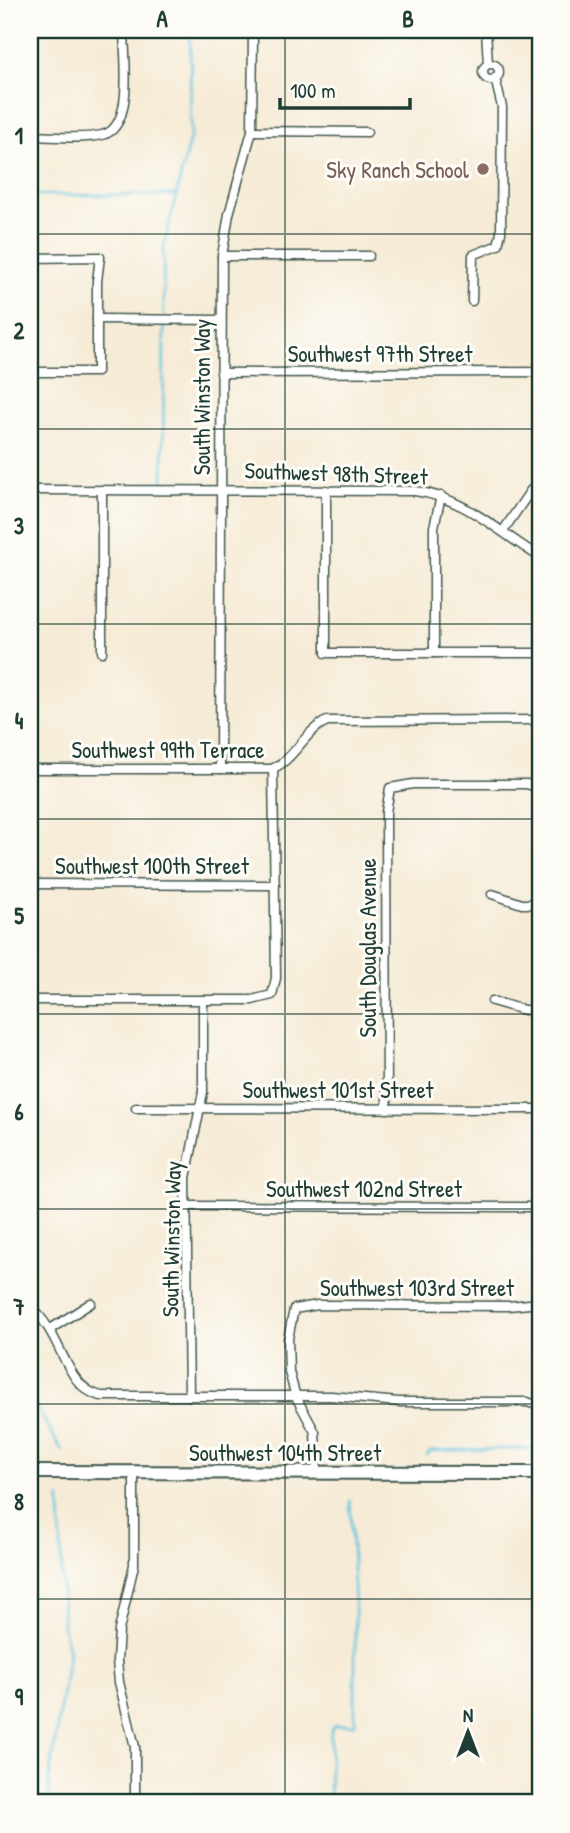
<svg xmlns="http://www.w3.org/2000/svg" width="570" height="1833" font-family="'Patrick Hand',sans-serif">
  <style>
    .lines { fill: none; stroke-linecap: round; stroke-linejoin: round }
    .stream { stroke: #61c3df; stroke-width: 2.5 }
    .street-casing { stroke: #3f574c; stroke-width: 11 }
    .secondary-casing { stroke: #3f574c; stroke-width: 16 }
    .street { stroke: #fff; stroke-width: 8 }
    .secondary { stroke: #fff; stroke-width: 12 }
    .grid { fill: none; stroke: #1f3d34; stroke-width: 2; stroke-opacity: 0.55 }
    .education-dot { fill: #8d6e63; stroke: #fdfcf7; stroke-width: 2.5 }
    .labels { text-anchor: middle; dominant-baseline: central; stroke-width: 6; stroke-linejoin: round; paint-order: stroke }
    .education-label { font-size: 23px; fill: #785e54; stroke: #fdfcf7; text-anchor: end }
    .street-label { font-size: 23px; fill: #1f3d34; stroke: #fdfcf7 }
    .neatline { fill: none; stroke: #1f3d34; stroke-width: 2.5 }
    .grid-label { font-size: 23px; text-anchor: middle; font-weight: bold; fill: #1f3d34 }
  </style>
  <rect width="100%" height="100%" fill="#fdfcf7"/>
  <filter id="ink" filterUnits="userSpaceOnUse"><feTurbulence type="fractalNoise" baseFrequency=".0143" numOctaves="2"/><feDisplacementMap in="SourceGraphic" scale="14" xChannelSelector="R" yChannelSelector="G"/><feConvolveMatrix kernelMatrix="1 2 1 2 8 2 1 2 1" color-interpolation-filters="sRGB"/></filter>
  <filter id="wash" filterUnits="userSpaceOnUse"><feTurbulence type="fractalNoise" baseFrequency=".00686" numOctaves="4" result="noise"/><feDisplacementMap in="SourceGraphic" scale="28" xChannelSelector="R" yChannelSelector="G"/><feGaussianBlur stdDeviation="1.57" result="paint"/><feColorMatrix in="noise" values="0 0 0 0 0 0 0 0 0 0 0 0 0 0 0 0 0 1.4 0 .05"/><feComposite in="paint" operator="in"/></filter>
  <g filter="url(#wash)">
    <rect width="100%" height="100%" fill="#f6ebd6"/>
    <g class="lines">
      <g class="stream">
        <path d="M 30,195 L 176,195"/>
        <path d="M 164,316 L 163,250 L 191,133 L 190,30"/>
        <path d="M 163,484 L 164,323"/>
        <path d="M 30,1396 L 62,1451"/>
        <path d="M 427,1455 L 431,1451 L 540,1448"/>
        <path d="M 49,1803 L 49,1779 L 69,1652 L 63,1627 L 60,1498"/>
        <path d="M 329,1803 L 331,1730 L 334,1725 L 355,1724 L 355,1609 L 350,1501"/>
      </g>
    </g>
  </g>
  <g filter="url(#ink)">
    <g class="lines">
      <g class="street-casing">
        <g id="street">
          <path d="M 486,30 L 488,64"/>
          <circle cx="491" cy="72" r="8"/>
          <path d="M 252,131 L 367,132"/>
          <path d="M 30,136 C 52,136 79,140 102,135 C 135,128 124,57 124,30"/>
          <path d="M 222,256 L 369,256"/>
          <path d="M 30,258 L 100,257 L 97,281 L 97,372 L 30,372"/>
          <path d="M 472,301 L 473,255 L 498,245 L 501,233 L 502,107 L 495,78"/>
          <path d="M 97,319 L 220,320"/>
          <path d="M 221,373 L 540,372"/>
          <path d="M 30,490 L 415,491 C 466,498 498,532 540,557"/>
          <path d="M 326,490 L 326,653 L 540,653 L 540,635"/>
          <path d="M 503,531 L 531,490"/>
          <path d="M 540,594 L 540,628"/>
          <path d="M 102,652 L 102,490"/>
          <path d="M 434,653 L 434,527 L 441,496"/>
          <path d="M 30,769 L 271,769 C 294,761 304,731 327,721 L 540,720"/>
          <path d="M 220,769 L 222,256 L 229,214 L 252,131 L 253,30"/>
          <path d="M 30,884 L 275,885"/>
          <path d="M 492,894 L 522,904 L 540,904"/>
          <path d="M 30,1000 L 252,1000 L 272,995 L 276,978 L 273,769"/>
          <path d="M 492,1001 L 524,1010 L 540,1010"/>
          <path d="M 136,1108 L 540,1109"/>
          <path d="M 387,1109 L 386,812 L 390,788 L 413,784 L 526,784 L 540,787"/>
          <path d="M 187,1206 L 540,1207"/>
          <path d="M 30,1307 C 64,1334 63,1387 101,1396 L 331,1396 L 399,1402 L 527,1402 L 540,1406"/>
          <path d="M 52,1328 L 91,1303"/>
          <path d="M 189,1396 L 186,1178 L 203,1092 L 203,1000"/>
          <path d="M 134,1473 L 134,1565 L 119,1630 L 117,1661 L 119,1682 L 135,1747 L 135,1803"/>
          <path d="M 317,1473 L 315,1432 L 296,1397 L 289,1372 L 288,1339 L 294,1309 L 318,1305 L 508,1306 L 540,1303"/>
        </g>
      </g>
      <g class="secondary-casing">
        <path id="secondary" d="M 30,1472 L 540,1473"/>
      </g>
      <use href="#street" class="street"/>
      <use href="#secondary" class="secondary"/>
    </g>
  </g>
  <path class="grid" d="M 285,30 L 285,1803M 30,234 L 540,234M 30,429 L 540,429M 30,624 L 540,624M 30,819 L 540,819M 30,1014 L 540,1014M 30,1209 L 540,1209M 30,1404 L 540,1404M 30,1599 L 540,1599"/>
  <circle class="education-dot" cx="483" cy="169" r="7"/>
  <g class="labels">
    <g class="education-label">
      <text x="469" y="169">Sky Ranch School</text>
    </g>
    <g class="street-label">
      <text x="380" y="353">Southwest 97th Street</text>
      <text transform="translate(201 397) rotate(-90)">South Winston Way</text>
      <text transform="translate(336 473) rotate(2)">Southwest 98th Street</text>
      <text x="168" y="749">Southwest 99th Terrace</text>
      <text x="152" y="865">Southwest 100th Street</text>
      <text transform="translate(367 948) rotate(-90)">South Douglas Avenue</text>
      <text x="338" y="1089">Southwest 101st Street</text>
      <text x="364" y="1188">Southwest 102nd Street</text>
      <text transform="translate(171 1239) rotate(-89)">South Winston Way</text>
      <text x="417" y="1287">Southwest 103rd Street</text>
      <text x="285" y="1452">Southwest 104th Street</text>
    </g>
  </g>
  <rect width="570" height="1833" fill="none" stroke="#fdfcf7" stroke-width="77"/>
  <g transform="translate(468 1732)" stroke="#fdfcf7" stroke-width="5" paint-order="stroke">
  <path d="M0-5L12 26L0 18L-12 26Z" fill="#1f3d34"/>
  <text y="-10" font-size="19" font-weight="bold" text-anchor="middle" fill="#1f3d34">N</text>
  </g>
  <path d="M280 98v10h130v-10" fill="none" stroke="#1f3d34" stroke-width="3.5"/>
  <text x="290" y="98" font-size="21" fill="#1f3d34" stroke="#fdfcf7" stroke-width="5" paint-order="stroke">100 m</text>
  <rect x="38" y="38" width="494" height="1756" class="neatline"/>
  <g class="grid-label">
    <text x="162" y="27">A</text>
    <text x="408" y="27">B</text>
    <text x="19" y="144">1</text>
    <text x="19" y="339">2</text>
    <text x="19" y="534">3</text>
    <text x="19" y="729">4</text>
    <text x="19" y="924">5</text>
    <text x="19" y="1120">6</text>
    <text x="19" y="1315">7</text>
    <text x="19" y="1510">8</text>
    <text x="19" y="1705">9</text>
  </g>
</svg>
